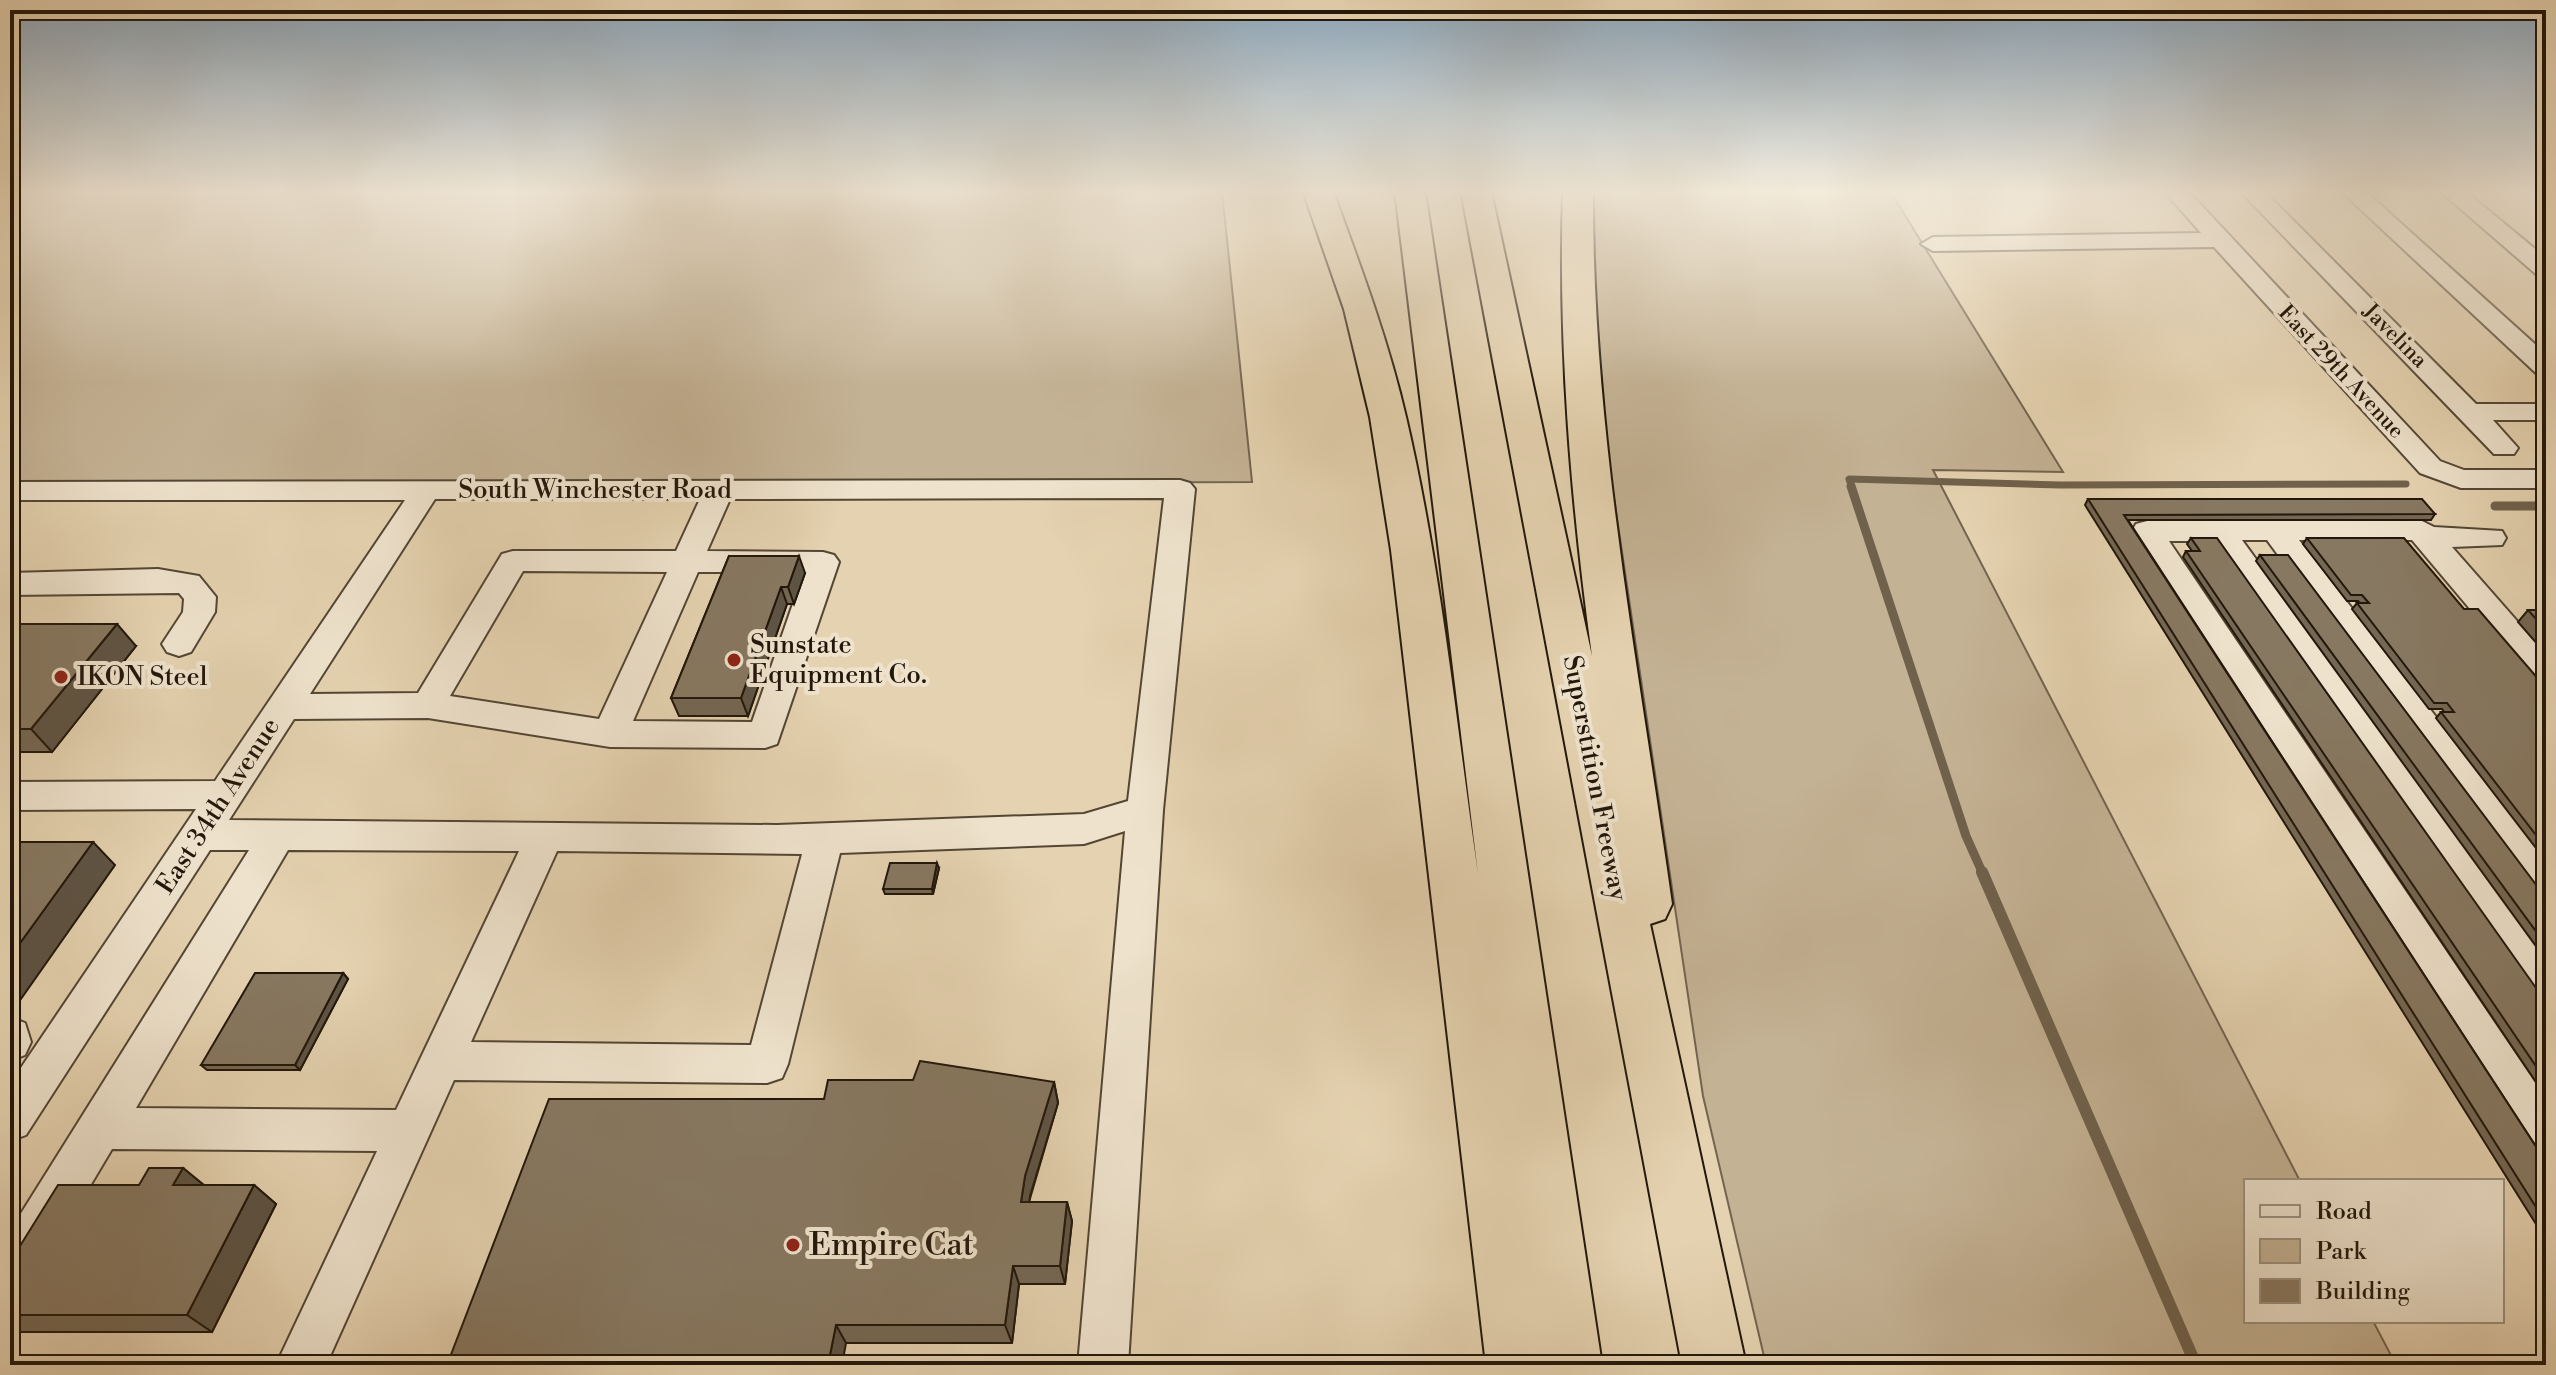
<svg xmlns="http://www.w3.org/2000/svg" width="2556" height="1375" font-family="'Libre Bodoni',serif">
  <style>
    .green { fill: #c4b294; stroke: #736450; stroke-width: 2 }
    .lines { fill: none; stroke-linecap: round; stroke-linejoin: round }
    .stream-far2 { stroke: #6f614c; stroke-width: 7 }
    .stream-far1 { stroke: #6f614c; stroke-width: 9 }
    .stream { stroke: #6f614c; stroke-width: 12 }
    .minor-casing { stroke: #534634; stroke-width: 4 }
    .highway-casing { stroke: #22170b; stroke-width: 4 }
    .minor { fill: #eee2cc; fill-rule: evenodd }
    .highway { fill: #e5d2b0; fill-rule: evenodd }
    .wall { fill: #746753; stroke: #22170b; stroke-width: 2 }
    .shaded-wall { fill: #5e5444; stroke: #22170b; stroke-width: 2 }
    .building { fill: #877861; stroke: #22170b; stroke-width: 2 }
    .poi-dot { fill: #8f2418; stroke: #eee2cc; stroke-width: 3 }
    .labels { text-anchor: middle; dominant-baseline: central; stroke-width: 8; stroke-linejoin: round; paint-order: stroke }
    .far-street-label { font-size: 22px; fill: #22170b; stroke: #eee2cc }
    .street-label { font-size: 26px; fill: #22170b; stroke: #eee2cc }
    .poi-label { font-size: 26px; fill: #22170b; stroke: #eee2cc; text-anchor: start }
    .near-poi-label { font-size: 32px; fill: #22170b; stroke: #eee2cc; text-anchor: start }
  </style>
  <rect width="100%" height="100%" fill="#e5d2b0"/>
  <filter id="stains"><feTurbulence type="fractalNoise" baseFrequency=".0025" numOctaves="4"/><feColorMatrix values="0 0 0 0 .2 0 0 0 0 .09 0 0 0 0 .02 0 0 0 .5 -.17"/></filter>
  <radialGradient id="worn" r=".72"><stop offset=".6" stop-color="#630" stop-opacity="0"/><stop offset="1" stop-color="#630" stop-opacity=".3"/></radialGradient>
  <g class="green">
    <path d="M 10,191 L 1222,191 L 1252,482 L 10,487 Z"/>
    <path d="M 1591,191 L 1890,191 L 2063,472 L 1933,470 L 2300,1181 L 2246,1181 L 2246,1321 L 2373,1321 L 2396,1365 L 1766,1365 L 1703,1096 L 1608,458 L 1593,352 Z"/>
  </g>
  <g class="lines">
    <path class="stream-far2" d="M 1852,488 L 1849,479 L 2060,485 L 2406,484"/>
    <g class="stream-far1">
      <path d="M 1851,486 L 1966,836 L 1983,874"/>
      <path d="M 2495,506 L 2546,506"/>
    </g>
    <path class="stream" d="M 1982,872 L 2196,1365"/>
    <g class="minor-casing">
      <g id="minor">
        <path d="M 2164,191 L 2188,191 L 2440,461 L 2464,470 L 2546,470 L 2546,488 L 2461,488 L 2420,473 L 2214,247 L 1933,251 L 1921,244 L 1933,237 L 2201,233 Z"/>
        <path d="M 2240,191 L 2264,191 L 2476,404 L 2546,404 L 2546,420 L 2493,420 L 2518,448 L 2514,454 L 2494,454 Z"/>
        <path d="M 2341,191 L 2365,191 L 2546,354 L 2546,376 L 2537,374 Z"/>
        <path d="M 2440,191 L 2465,191 L 2546,258 L 2546,277 L 2537,275 Z"/>
        <path d="M 1180,480 L 1190,483 L 1195,489 L 1163,810 L 1128,1365 L 1078,1365 L 1125,831 L 1084,844 L 840,853 L 788,1064 L 782,1078 L 767,1083 L 454,1080 L 326,1365 L 276,1365 L 377,1151 L 112,1149 L 27,1292 L 10,1299 L 10,1231 L 249,850 L 210,850 L 26,1135 L 10,1141 L 10,1084 L 196,809 L 10,810 L 10,782 L 215,781 L 405,500 L 10,500 L 10,482 ZM 1164,498 L 1128,801 L 1084,814 L 777,825 L 229,820 L 294,719 L 428,718 L 610,747 L 765,748 L 777,744 L 839,562 L 834,555 L 823,552 L 707,551 L 730,499 ZM 435,499 L 700,499 L 676,551 L 513,551 L 502,554 L 418,693 L 310,694 ZM 523,571 L 667,572 L 599,719 L 450,696 ZM 698,572 L 804,572 L 752,722 L 633,721 ZM 288,850 L 519,851 L 396,1110 L 136,1108 ZM 557,851 L 802,854 L 751,1045 L 471,1042 Z"/>
        <path d="M 2420,520 L 2434,527 L 2502,531 L 2506,538 L 2502,545 L 2452,547 L 2546,654 L 2546,688 L 2534,685 L 2412,540 L 2299,540 L 2546,859 L 2546,904 L 2532,899 L 2267,540 L 2242,540 L 2546,957 L 2546,1007 L 2532,1002 L 2210,541 L 2169,541 L 2546,1099 L 2546,1158 L 2530,1152 L 2132,531 L 2136,524 L 2147,521 Z"/>
        <path d="M 158,569 L 199,576 L 216,597 L 215,612 L 191,652 L 179,656 L 167,652 L 162,644 L 183,612 L 184,599 L 179,593 L 10,595 L 10,573 Z"/>
        <path d="M 10,1017 L 25,1023 L 31,1042 L 25,1055 L 10,1061 Z"/>
      </g>
    </g>
    <g class="highway-casing">
      <g id="highway">
        <path d="M 1303,191 L 1333,191 C 1360,265 1388,339 1406,417 C 1441,567 1456,722 1478,874 L 1395,191 L 1425,191 L 1602,1365 L 1486,1365 L 1391,550 L 1370,417 L 1344,309 Z"/>
        <path d="M 1461,191 L 1491,191 L 1592,656 C 1571,501 1558,348 1563,191 L 1593,191 C 1592,432 1639,666 1672,904 L 1665,919 L 1650,924 L 1746,1365 L 1682,1365 Z"/>
      </g>
    </g>
    <use href="#minor" class="minor"/>
    <use href="#highway" class="highway"/>
  </g>
  <g class="wall">
    <path d="M 2088,499 L 2435,514 L 2431,520 L 2128,520 L 2546,1162 L 2546,1240 L 2085,505 Z"/>
    <path d="M 2191,538 L 2546,1002 L 2546,1097 L 2183,557 L 2186,551 L 2192,551 L 2187,544 Z"/>
    <path d="M 2307,538 L 2464,609 L 2546,688 L 2546,861 L 2436,718 L 2441,712 L 2444,712 L 2442,709 L 2429,709 L 2352,609 L 2357,603 L 2360,603 L 2358,601 L 2347,601 L 2303,544 Z"/>
    <path d="M 2260,555 L 2546,898 L 2546,960 L 2256,561 Z"/>
    <path d="M 729,556 L 805,573 L 794,604 L 787,604 L 748,716 L 679,716 L 671,698 Z"/>
    <path d="M 2528,610 L 2546,610 L 2546,654 L 2518,622 Z"/>
    <path d="M 10,624 L 136,646 L 52,752 L 10,752 Z"/>
    <path d="M 939,868 L 933,894 L 885,894 L 883,889 Z"/>
    <path d="M 343,973 L 348,979 L 300,1070 L 207,1070 L 201,1065 Z"/>
    <path d="M 1054,1082 L 1058,1103 L 1029,1202 L 1067,1202 L 1072,1221 L 1065,1284 L 1019,1284 L 1012,1343 L 846,1343 L 447,1365 Z"/>
    <path d="M 183,1168 L 204,1185 L 254,1185 L 276,1204 L 212,1332 L 10,1332 L 10,1262 L 139,1185 Z"/>
  </g>
  <g class="shaded-wall">
    <path d="M 799,556 L 805,573 L 794,604 L 788,587 Z"/>
    <path d="M 781,587 L 787,604 L 748,716 L 741,698 Z"/>
    <path d="M 117,624 L 136,646 L 52,752 L 31,729 Z"/>
    <path d="M 93,842 L 115,865 L 16,1006 L 10,1000 L 10,957 Z"/>
    <path d="M 937,863 L 939,868 L 933,894 L 932,889 Z"/>
    <path d="M 343,973 L 348,979 L 300,1070 L 295,1065 Z"/>
    <path d="M 1054,1082 L 1058,1103 L 1030,1196 L 1027,1221 L 1021,1202 L 1025,1176 Z"/>
    <path d="M 183,1168 L 206,1187 L 173,1185 Z"/>
    <path d="M 254,1185 L 276,1204 L 212,1332 L 187,1315 Z"/>
    <path d="M 1067,1202 L 1072,1221 L 1065,1284 L 1060,1266 Z"/>
    <path d="M 1013,1266 L 1019,1284 L 1012,1343 L 1005,1325 Z"/>
    <path d="M 836,1325 L 846,1343 L 842,1365 L 828,1365 Z"/>
  </g>
  <g class="building">
    <path d="M 2088,499 L 2422,499 L 2435,514 L 2124,515 L 2546,1162 L 2546,1223 Z"/>
    <path d="M 2191,538 L 2217,538 L 2546,1002 L 2546,1081 L 2186,551 L 2200,551 Z"/>
    <path d="M 2307,538 L 2404,538 L 2464,609 L 2478,609 L 2546,688 L 2546,703 L 2544,703 L 2546,706 L 2546,848 L 2441,712 L 2454,712 L 2447,703 L 2434,703 L 2357,603 L 2369,603 L 2362,595 L 2351,595 Z"/>
    <path d="M 2260,555 L 2288,555 L 2546,898 L 2546,945 Z"/>
    <path d="M 729,556 L 799,556 L 788,587 L 781,587 L 741,698 L 671,698 Z"/>
    <path d="M 2528,610 L 2546,610 L 2546,630 Z"/>
    <path d="M 10,624 L 117,624 L 31,729 L 10,729 Z"/>
    <path d="M 10,842 L 93,842 L 10,957 Z"/>
    <path d="M 890,863 L 937,863 L 932,889 L 883,889 Z"/>
    <path d="M 255,973 L 343,973 L 295,1065 L 201,1065 Z"/>
    <path d="M 920,1061 L 1054,1082 L 1025,1176 L 1021,1202 L 1067,1202 L 1060,1266 L 1013,1266 L 1005,1325 L 836,1325 L 828,1365 L 447,1365 L 549,1099 L 824,1099 L 828,1080 L 913,1080 Z"/>
    <path d="M 149,1168 L 183,1168 L 173,1185 L 254,1185 L 187,1315 L 10,1315 L 10,1262 L 58,1185 L 139,1185 Z"/>
  </g>
  <linearGradient id="sky" x2="0" y2="1"><stop stop-color="#8ca6bb"/><stop offset="0.5" stop-color="#f3ebdb"/><stop offset="1" stop-color="#f3ebdb" stop-opacity="0"/></linearGradient>
  <rect width="2556" height="384" fill="url(#sky)"/>
  <g class="poi-dot">
    <circle cx="734" cy="660" r="8"/>
    <circle cx="61" cy="677" r="8"/>
    <circle cx="793" cy="1245" r="8"/>
  </g>
  <g class="labels">
    <g class="far-street-label">
      <text transform="translate(2395 336) rotate(45)">Javelina</text>
      <text transform="translate(2341 372) rotate(47)">East 29th Avenue</text>
    </g>
    <g class="street-label">
      <text x="595" y="490">South Winchester Road</text>
      <text transform="translate(1595 778) rotate(79)">Superstition Freeway</text>
      <text transform="translate(218 806) rotate(-57)">East 34th Avenue</text>
    </g>
    <g class="poi-label">
      <text x="750" y="645">Sunstate<tspan x="750" dy="30">Equipment Co.</tspan></text>
      <text x="77" y="677">IKON Steel</text>
    </g>
    <g class="near-poi-label">
      <text x="809" y="1245">Empire Cat</text>
    </g>
  </g>
  <rect width="2556" height="1375" fill="none" stroke="#e5d2b0" stroke-width="40"/>
  <rect x="12" y="12" width="2532" height="1351" fill="none" stroke="#22170b" stroke-width="4"/>
  <rect x="20" y="20" width="2516" height="1335" fill="none" stroke="#22170b" stroke-width="2"/>
  <rect x="2244" y="1179" width="260" height="144" fill="#eee2cc" stroke="#9c917f" stroke-width="2"/>
  <rect x="2260" y="1205" width="40" height="12" fill="#eee2cc" stroke="#9c917f" stroke-width="2"/>
  <text x="2316" y="1219" font-size="24" fill="#22170b">Road</text>
  <rect x="2260" y="1239" width="40" height="24" fill="#c4b294" stroke="#9c917f" stroke-width="2"/>
  <text x="2316" y="1259" font-size="24" fill="#22170b">Park</text>
  <rect x="2260" y="1279" width="40" height="24" fill="#877861" stroke="#9c917f" stroke-width="2"/>
  <text x="2316" y="1299" font-size="24" fill="#22170b">Building</text>
  <rect width="100%" height="100%" filter="url(#stains)"/>
  <rect width="100%" height="100%" fill="url(#worn)"/>
</svg>
